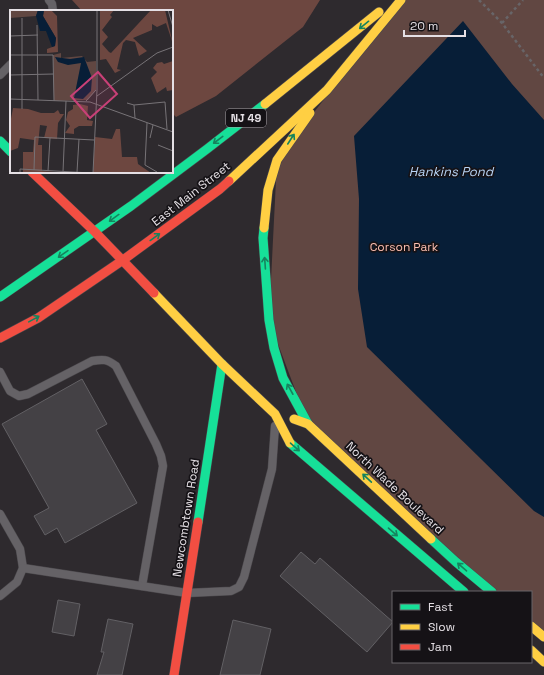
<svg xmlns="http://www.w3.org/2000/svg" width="544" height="675" font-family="'Space Grotesk',sans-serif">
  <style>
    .green { fill: #614742 }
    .forest { fill: #6d4740 }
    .water { fill: #071e37 }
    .building { fill: #444145; stroke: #626064 }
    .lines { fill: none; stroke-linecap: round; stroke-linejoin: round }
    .lane-casing { stroke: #4b484c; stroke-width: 9 }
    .fast-casing { stroke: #4b484c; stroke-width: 10 }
    .slow-casing { stroke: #4b484c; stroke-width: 10 }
    .jam-casing { stroke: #4b484c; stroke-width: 10 }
    .path { stroke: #686568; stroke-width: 2.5; stroke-dasharray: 3 3; stroke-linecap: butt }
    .lane { stroke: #656266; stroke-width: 8 }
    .fast { stroke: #16e098; stroke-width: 9 }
    .slow { stroke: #ffcf43; stroke-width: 9 }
    .jam { stroke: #f24e42; stroke-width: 9 }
    .oneway { stroke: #16835e }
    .labels { text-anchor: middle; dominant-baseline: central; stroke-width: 3.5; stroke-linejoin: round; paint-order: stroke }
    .shield { fill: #151216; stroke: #a7a2a7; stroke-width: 1 }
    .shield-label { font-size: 11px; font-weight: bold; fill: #e5e0e5 }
    .street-label { font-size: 12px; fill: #e5e0e5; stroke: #151216 }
    .park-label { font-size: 12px; fill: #fbbeb1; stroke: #151216 }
    .water-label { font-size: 13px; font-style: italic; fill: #b8d4f5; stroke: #151216 }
    .inset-road { fill: none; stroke: #777377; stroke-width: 1 }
    .view { fill: #c94077; fill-opacity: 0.15; stroke: #c94077; stroke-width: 2 }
    .inset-edge { fill: none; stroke: #e5e0e5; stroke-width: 2 }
  </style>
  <rect width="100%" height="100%" fill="#2e2a2e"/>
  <path class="green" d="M 401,0 L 544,0 L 544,637 L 531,626 L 531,592 L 492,592 L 308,424 L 269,320 L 277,160 Z"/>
  <path class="forest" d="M 72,0 L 320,0 L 303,27 L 216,96 L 176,117 L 172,113 L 172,11 L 82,11 Z"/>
  <path class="water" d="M 463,21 L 512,84 L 544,120 L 544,517 L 534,511 L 367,347 L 358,289 L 359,199 L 354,136 Z"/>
  <g class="building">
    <path d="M 82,379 L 107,424 L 96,430 L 137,503 L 65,543 L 57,528 L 45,535 L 34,516 L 49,508 L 2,424 Z"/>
    <path d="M 301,552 L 315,564 L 320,558 L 393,622 L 367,652 L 280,576 Z"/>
    <path d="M 58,600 L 80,604 L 74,636 L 52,632 Z"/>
    <path d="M 108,619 L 133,624 L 122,675 L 97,675 L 104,652 L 101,652 Z"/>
    <path d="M 233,620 L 271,629 L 260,675 L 220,675 Z"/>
  </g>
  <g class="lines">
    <g class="lane-casing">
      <g id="lane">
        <path d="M 49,0 L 52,4 L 53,11"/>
        <path d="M 0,75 L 11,64"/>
        <path d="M 0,372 L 10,391 L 19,396 L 28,394 L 92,361 C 103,359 107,359 116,366 L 156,444 L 161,456 L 163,466 L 142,586"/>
        <path d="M 0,514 L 20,549 L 23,568 L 17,582 L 0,596"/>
        <path d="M 23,568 L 187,593 L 231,591 L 239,587 L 244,577 L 272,469 L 275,426"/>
      </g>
    </g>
    <g class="fast-casing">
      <g id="fast">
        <path d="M 0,141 L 11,152"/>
        <path d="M 264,228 L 263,238 L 269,320 L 274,348 L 283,378 L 308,424"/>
        <path d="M 0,297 L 131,206 L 207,149 L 265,104"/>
        <path d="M 290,443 L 464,592"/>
        <path d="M 198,522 L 222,364"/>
        <path d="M 431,539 L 456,562 L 492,592"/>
      </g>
    </g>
    <g class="slow-casing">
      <g id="slow">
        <path d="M 265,104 L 379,12"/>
        <path d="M 229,181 L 327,90 L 401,0"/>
        <path d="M 264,228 L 268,190 L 277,160 L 310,113"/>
        <path d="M 154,293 L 222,364 L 275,414 L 290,443"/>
        <path d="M 294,419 L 308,424 L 431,539"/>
        <path d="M 531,626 L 544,637"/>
        <path d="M 531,650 L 544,662"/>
      </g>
    </g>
    <g class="jam-casing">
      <g id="jam">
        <path d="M 32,172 L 95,232 L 154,293"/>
        <path d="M 0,338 L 38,318 L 123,260 L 220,189 L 229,181"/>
        <path d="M 174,675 L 198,522"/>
      </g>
    </g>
    <g class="path">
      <path d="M 479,0 L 502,23 L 544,78"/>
      <path d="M 502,23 L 523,0"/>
    </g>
    <use href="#lane" class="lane"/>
    <use href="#fast" class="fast"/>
    <use href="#slow" class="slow"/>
    <use href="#jam" class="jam"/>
  </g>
  <defs><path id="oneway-shaft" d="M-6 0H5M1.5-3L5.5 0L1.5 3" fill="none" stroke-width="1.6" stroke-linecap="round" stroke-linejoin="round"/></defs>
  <g class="oneway">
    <use href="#oneway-shaft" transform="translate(364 25) rotate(141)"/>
    <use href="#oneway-shaft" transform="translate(291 139) rotate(-57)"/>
    <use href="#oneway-shaft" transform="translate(218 140) rotate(143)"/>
    <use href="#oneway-shaft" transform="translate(114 218) rotate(144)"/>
    <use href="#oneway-shaft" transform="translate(155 237) rotate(-36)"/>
    <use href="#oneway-shaft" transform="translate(63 254) rotate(145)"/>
    <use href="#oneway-shaft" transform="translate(265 263) rotate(-94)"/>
    <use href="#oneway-shaft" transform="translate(34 319) rotate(-29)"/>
    <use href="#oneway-shaft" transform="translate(290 389) rotate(-119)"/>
    <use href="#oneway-shaft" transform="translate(295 447) rotate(41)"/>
    <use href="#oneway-shaft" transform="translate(367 478) rotate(-137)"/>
    <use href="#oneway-shaft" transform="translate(393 532) rotate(41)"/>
    <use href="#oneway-shaft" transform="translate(462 567) rotate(-139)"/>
  </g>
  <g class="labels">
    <rect class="shield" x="226" y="109" width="40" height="18" rx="3"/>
    <g class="shield-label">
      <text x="246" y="118">NJ 49</text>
    </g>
    <g class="street-label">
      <text transform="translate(191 194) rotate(-38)">East Main Street</text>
      <text transform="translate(395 488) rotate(43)">North Wade Boulevard</text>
      <text transform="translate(186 518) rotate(-81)">Newcombtown Road</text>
    </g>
    <g class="park-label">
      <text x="404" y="247">Corson Park</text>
    </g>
    <g class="water-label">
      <text x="451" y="171">Hankins Pond</text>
    </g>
  </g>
  <g transform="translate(10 10)">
    <rect width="163" height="163" fill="#2e2a2e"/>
    <path d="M 0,0 L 28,0 L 26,6 L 0,8 ZM 51,43 L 51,48 L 72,46 L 77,52 L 86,51 L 86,80 L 78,90 L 44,91 L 43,45 Z" fill="#614742"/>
    <path d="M 34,0 L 41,0 L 47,6 L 48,42 L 37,43 L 37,39 L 45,36 L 46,28 L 33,6 ZM 90,0 L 104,0 L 100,5 L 102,7 L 92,20 L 98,27 L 92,34 L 99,42 L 101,43 L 141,0 L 155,0 L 163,34 L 156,13 L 147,17 L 142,14 L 142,20 L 123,28 L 137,41 L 129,46 L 125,32 L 116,30 L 113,33 L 107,59 L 111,60 L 105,63 L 96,49 L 90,50 ZM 163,51 L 163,80 L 157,81 L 156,77 L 147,83 L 141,68 L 147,62 L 143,58 L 147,53 L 152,52 L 154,54 ZM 70,94 L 78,96 L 77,110 L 83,111 L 82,116 L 69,116 L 64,119 L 64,124 L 55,123 L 60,116 L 56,110 L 58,102 L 63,99 L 63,95 ZM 3,98 L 18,99 L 31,103 L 44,103 L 48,100 L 50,104 L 54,104 L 48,113 L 47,129 L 34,128 L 37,116 L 30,115 L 28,135 L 32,135 L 32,161 L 58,163 L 13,163 L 13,142 L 23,142 L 24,130 L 10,128 L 8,138 L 0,141 L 0,114 ZM 106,119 L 110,119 L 112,147 L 127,147 L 128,154 L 141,163 L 74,163 L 83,163 L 85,127 L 102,129 Z" fill="#6d4740"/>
    <path d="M 28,0 L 34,0 L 33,6 L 46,28 L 45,36 L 42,37 L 36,21 L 30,21 L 26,6 ZM 45,47 L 60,49 L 74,47 L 82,68 L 81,81 L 73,89 L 64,88 L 71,53 L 58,55 L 48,52 Z" fill="#071e37"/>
    <path class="inset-road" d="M 158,0 L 163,17M 12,8 L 12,99M 27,15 L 28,90M 0,26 L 28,25M 0,45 L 43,45 L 44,91M 0,65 L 44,64M 87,86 L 147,43 L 163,37M 0,89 L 80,92 L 163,122M 76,91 L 86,80M 117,93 L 124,95 L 155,92 L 157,119M 124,95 L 125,108M 137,113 L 135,155 L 147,162M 140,128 L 143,115M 148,135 L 163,141M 24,160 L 25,127 L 84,130M 38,161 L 40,128M 53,162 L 56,91M 67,162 L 69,129M 10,163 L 10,159 L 81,163M 83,163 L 87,80 L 87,0"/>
    <path class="view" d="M 88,62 L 107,84 L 80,108 L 61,86 Z"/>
    <rect width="163" height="163" class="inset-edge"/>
  </g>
  <rect x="392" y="591" width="140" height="72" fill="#151216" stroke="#686469"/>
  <rect x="400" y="604" width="20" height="6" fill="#16e098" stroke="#686469"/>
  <text x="428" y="611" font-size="12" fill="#e5e0e5">Fast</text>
  <rect x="400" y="624" width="20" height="6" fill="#ffcf43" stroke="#686469"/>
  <text x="428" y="631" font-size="12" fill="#e5e0e5">Slow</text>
  <rect x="400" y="644" width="20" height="6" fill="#f24e42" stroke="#686469"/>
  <text x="428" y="651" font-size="12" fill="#e5e0e5">Jam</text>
  <path d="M404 30v6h61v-6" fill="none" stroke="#e5e0e5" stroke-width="2"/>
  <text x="410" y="30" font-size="12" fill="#e5e0e5" stroke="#151216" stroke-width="3" paint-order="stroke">20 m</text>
</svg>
